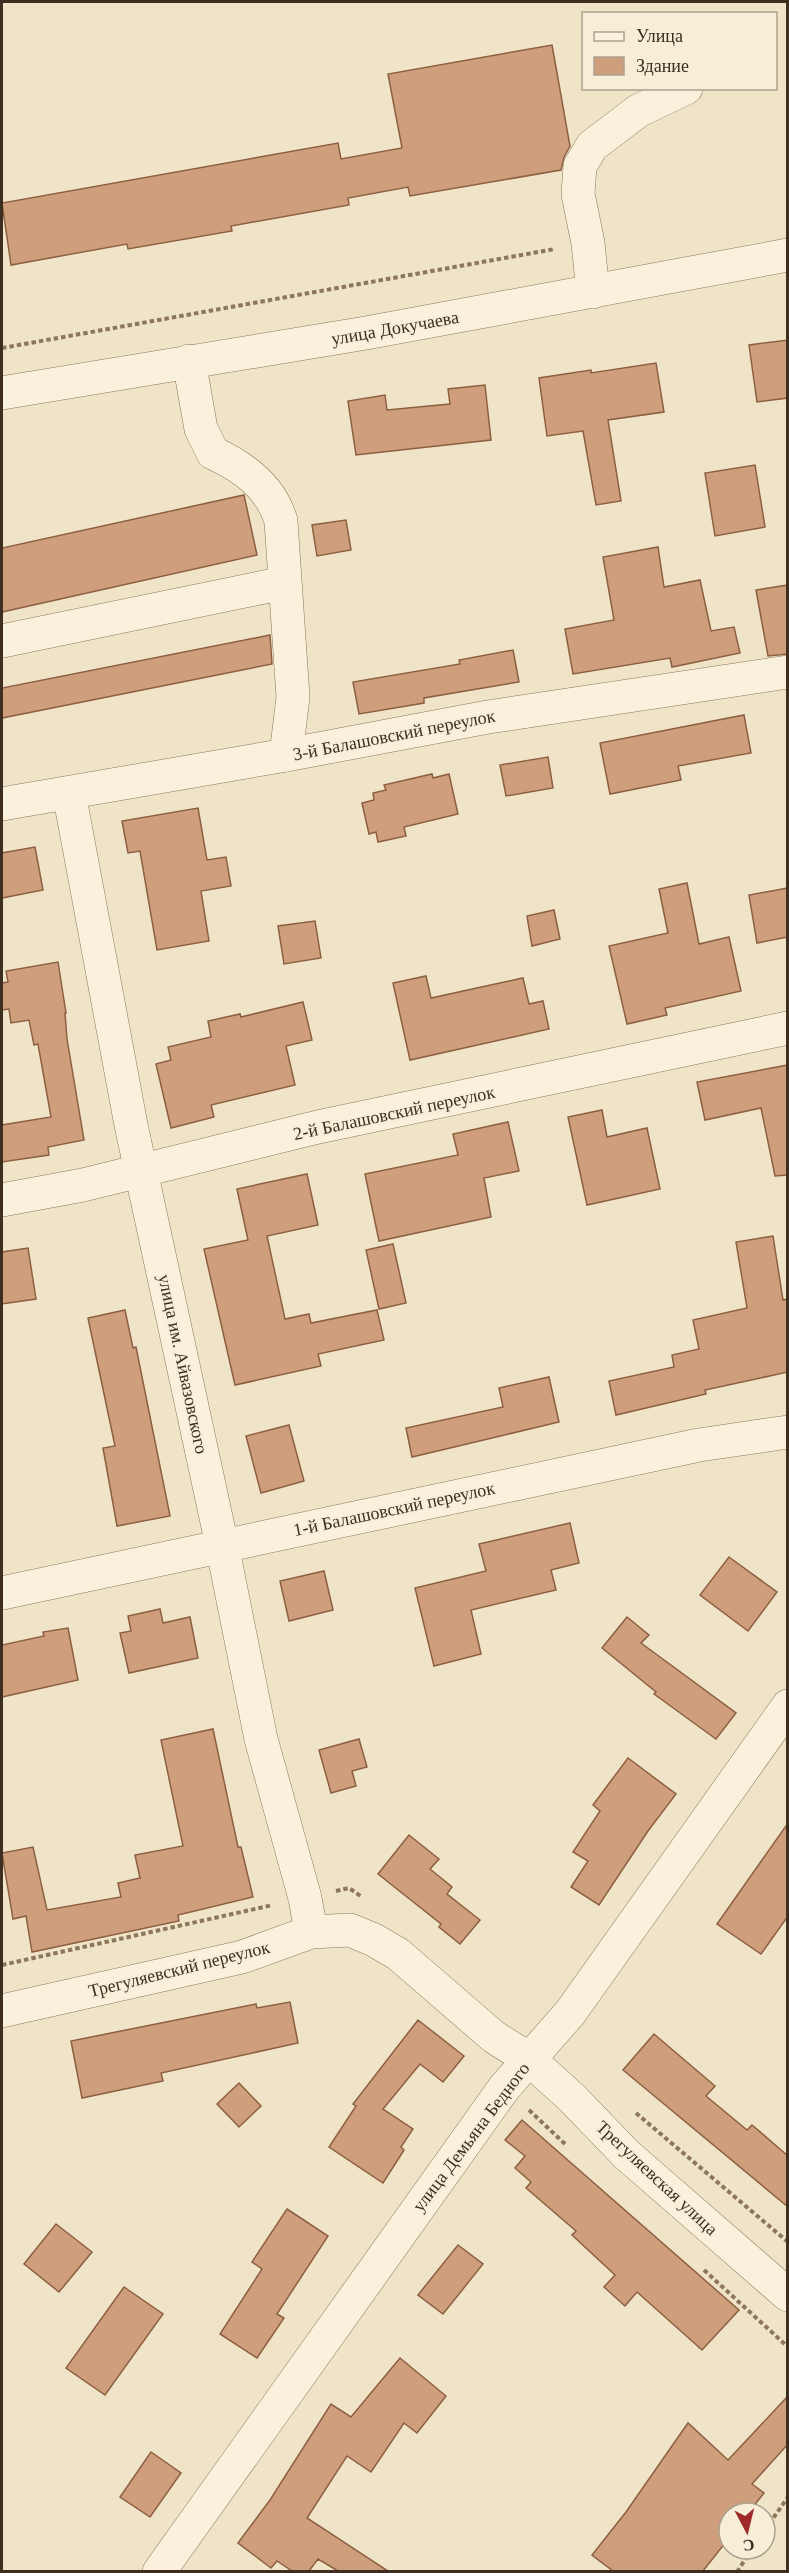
<svg xmlns="http://www.w3.org/2000/svg" width="789" height="2573" font-family="Georgia,serif">
  <style>
    .building { fill: #cf9f7d; stroke: #8d5f41; stroke-width: 1.5 }
    .lines { fill: none; stroke-linecap: round; stroke-linejoin: round }
    .minor-casing { stroke: #8d765c; stroke-width: 34 }
    .path { stroke: #8d765c; stroke-width: 4; stroke-dasharray: 4.5 3; stroke-linecap: butt }
    .minor { stroke: #faf1dc; stroke-width: 33 }
    .labels { text-anchor: middle; dominant-baseline: central; stroke-width: 4.5; stroke-linejoin: round; paint-order: stroke }
    .street-label { font-size: 18px; fill: #3d2e20; stroke: #f7eed8 }
  </style>
  <rect width="100%" height="100%" fill="#f0e4c8"/>
  <g class="building">
    <path d="M 552,45 L 570,146 L 564,157 L 561,170 L 410,196 L 408,187 L 348,198 L 349,205 L 231,226 L 232,231 L 128,249 L 127,244 L 11,265 L 2,203 L 338,143 L 341,159 L 402,148 L 388,74 Z"/>
    <path d="M 788,340 L 788,398 L 757,402 L 749,345 Z"/>
    <path d="M 656,363 L 664,412 L 608,420 L 621,501 L 596,505 L 583,431 L 547,436 L 539,378 L 591,370 L 591,373 Z"/>
    <path d="M 485,385 L 491,440 L 356,455 L 348,401 L 385,395 L 387,410 L 450,404 L 448,389 Z"/>
    <path d="M 755,465 L 765,527 L 715,536 L 705,473 Z"/>
    <path d="M 244,495 L 257,555 L 2,612 L 2,548 Z"/>
    <path d="M 346,520 L 351,550 L 317,556 L 312,525 Z"/>
    <path d="M 658,547 L 664,587 L 700,580 L 711,631 L 734,627 L 740,653 L 672,667 L 670,658 L 573,674 L 565,629 L 614,620 L 603,557 Z"/>
    <path d="M 788,585 L 788,654 L 768,656 L 756,590 Z"/>
    <path d="M 270,635 L 272,664 L 2,718 L 2,688 Z"/>
    <path d="M 513,650 L 519,682 L 424,698 L 424,703 L 359,714 L 353,682 L 460,664 L 459,660 Z"/>
    <path d="M 744,715 L 751,753 L 678,766 L 681,780 L 610,794 L 600,743 Z"/>
    <path d="M 548,757 L 553,788 L 506,796 L 500,765 Z"/>
    <path d="M 432,774 L 433,778 L 449,774 L 458,814 L 404,827 L 406,836 L 378,842 L 376,832 L 369,834 L 362,803 L 374,800 L 373,793 L 386,790 L 384,785 Z"/>
    <path d="M 198,808 L 207,860 L 226,857 L 231,886 L 201,891 L 209,941 L 157,950 L 140,851 L 128,853 L 122,821 Z"/>
    <path d="M 35,847 L 43,890 L 2,898 L 2,853 Z"/>
    <path d="M 687,883 L 699,944 L 729,937 L 741,991 L 665,1008 L 667,1015 L 627,1024 L 609,946 L 668,933 L 659,889 Z"/>
    <path d="M 788,888 L 788,937 L 757,943 L 749,895 Z"/>
    <path d="M 554,910 L 560,939 L 532,946 L 527,916 Z"/>
    <path d="M 315,921 L 321,958 L 284,964 L 278,926 Z"/>
    <path d="M 58,962 L 66,1013 L 65,1013 L 67,1039 L 84,1140 L 48,1147 L 49,1155 L 2,1162 L 2,1125 L 51,1117 L 38,1044 L 34,1045 L 29,1020 L 11,1023 L 9,1009 L 2,1010 L 2,983 L 8,982 L 6,971 Z"/>
    <path d="M 426,976 L 431,998 L 523,978 L 529,1004 L 543,1001 L 549,1029 L 410,1060 L 393,983 Z"/>
    <path d="M 303,1002 L 312,1040 L 286,1046 L 295,1085 L 211,1105 L 214,1117 L 171,1128 L 156,1064 L 171,1060 L 168,1047 L 211,1037 L 208,1021 L 240,1014 L 241,1017 Z"/>
    <path d="M 788,1065 L 788,1175 L 775,1176 L 761,1108 L 705,1120 L 697,1082 Z"/>
    <path d="M 602,1110 L 607,1137 L 647,1128 L 660,1189 L 587,1205 L 568,1117 Z"/>
    <path d="M 508,1122 L 519,1171 L 484,1178 L 491,1217 L 379,1241 L 365,1174 L 458,1155 L 453,1134 Z"/>
    <path d="M 307,1174 L 318,1225 L 267,1236 L 285,1319 L 309,1314 L 311,1323 L 377,1310 L 384,1340 L 318,1354 L 321,1366 L 235,1385 L 204,1249 L 248,1240 L 237,1189 Z"/>
    <path d="M 773,1236 L 783,1300 L 788,1299 L 788,1372 L 705,1390 L 706,1394 L 616,1415 L 609,1381 L 674,1367 L 672,1355 L 699,1349 L 693,1320 L 747,1308 L 736,1242 Z"/>
    <path d="M 393,1244 L 406,1303 L 379,1309 L 366,1250 Z"/>
    <path d="M 28,1248 L 36,1299 L 2,1304 L 2,1252 Z"/>
    <path d="M 125,1310 L 133,1348 L 136,1347 L 170,1516 L 117,1526 L 103,1448 L 115,1446 L 88,1318 Z"/>
    <path d="M 549,1377 L 559,1422 L 412,1457 L 406,1428 L 503,1407 L 499,1388 Z"/>
    <path d="M 289,1425 L 304,1481 L 261,1493 L 246,1436 Z"/>
    <path d="M 570,1523 L 579,1563 L 551,1570 L 556,1590 L 471,1610 L 481,1654 L 434,1666 L 415,1588 L 486,1571 L 479,1544 Z"/>
    <path d="M 729,1557 L 777,1592 L 748,1631 L 700,1595 Z"/>
    <path d="M 324,1571 L 333,1610 L 289,1621 L 280,1581 Z"/>
    <path d="M 160,1609 L 163,1623 L 190,1617 L 198,1658 L 129,1673 L 120,1633 L 131,1631 L 128,1616 Z"/>
    <path d="M 627,1617 L 649,1635 L 641,1643 L 736,1713 L 716,1739 L 654,1694 L 656,1692 L 602,1648 Z"/>
    <path d="M 68,1628 L 78,1680 L 2,1697 L 2,1645 L 44,1636 L 43,1632 Z"/>
    <path d="M 213,1729 L 238,1847 L 241,1847 L 253,1897 L 178,1915 L 179,1921 L 32,1952 L 26,1916 L 13,1919 L 2,1853 L 33,1847 L 47,1910 L 121,1897 L 118,1883 L 140,1878 L 135,1855 L 183,1846 L 161,1740 Z"/>
    <path d="M 359,1739 L 367,1767 L 352,1771 L 356,1786 L 331,1793 L 319,1750 Z"/>
    <path d="M 628,1758 L 676,1794 L 648,1831 L 599,1905 L 571,1887 L 588,1861 L 573,1852 L 600,1811 L 593,1805 Z"/>
    <path d="M 788,1823 L 788,1916 L 761,1954 L 717,1924 Z"/>
    <path d="M 409,1835 L 439,1859 L 430,1869 L 452,1887 L 447,1894 L 480,1920 L 460,1944 L 439,1927 L 441,1924 L 378,1874 Z"/>
    <path d="M 290,2002 L 298,2043 L 161,2073 L 163,2081 L 82,2098 L 71,2041 L 256,2004 L 257,2008 Z"/>
    <path d="M 418,2020 L 464,2056 L 443,2082 L 420,2064 L 383,2109 L 413,2129 L 401,2147 L 404,2150 L 383,2183 L 329,2147 L 356,2106 L 353,2104 Z"/>
    <path d="M 654,2034 L 715,2086 L 706,2096 L 747,2130 L 752,2125 L 788,2156 L 788,2207 L 623,2070 Z"/>
    <path d="M 239,2083 L 261,2106 L 239,2127 L 217,2104 Z"/>
    <path d="M 522,2120 L 739,2310 L 702,2350 L 637,2292 L 625,2306 L 604,2287 L 615,2275 L 572,2235 L 576,2231 L 526,2188 L 531,2182 L 515,2168 L 525,2156 L 505,2140 Z"/>
    <path d="M 287,2209 L 328,2236 L 277,2314 L 284,2318 L 257,2358 L 220,2334 L 262,2269 L 252,2262 Z"/>
    <path d="M 56,2224 L 92,2252 L 59,2292 L 24,2264 Z"/>
    <path d="M 458,2245 L 483,2264 L 443,2314 L 418,2295 Z"/>
    <path d="M 124,2287 L 163,2314 L 105,2395 L 66,2368 Z"/>
    <path d="M 400,2358 L 446,2396 L 417,2433 L 404,2423 L 371,2472 L 347,2456 L 307,2518 L 388,2571 L 338,2571 L 318,2559 L 309,2571 L 292,2571 L 277,2561 L 271,2568 L 238,2543 L 270,2500 L 331,2404 L 351,2417 Z"/>
    <path d="M 788,2396 L 788,2444 L 752,2484 L 764,2493 L 748,2513 L 729,2513 L 729,2538 L 703,2571 L 613,2571 L 592,2555 L 626,2512 L 688,2423 L 728,2460 Z"/>
    <path d="M 151,2452 L 181,2473 L 150,2517 L 120,2497 Z"/>
  </g>
  <g class="lines">
    <g class="minor-casing">
      <g id="minor">
        <path d="M 593,292 L 588,243 L 578,194 L 580,166 L 592,146 L 638,111 L 686,88"/>
        <path d="M 189,361 L 201,429 L 213,453 C 244,467 271,487 281,521 L 293,697 L 286,755"/>
        <path d="M 2,393 L 366,333 L 788,255"/>
        <path d="M 2,641 L 284,583"/>
        <path d="M 69,793 L 131,1125 L 222,1545 L 261,1739 L 305,1898 L 311,1932"/>
        <path d="M 2,804 L 286,755 L 488,717 L 788,672"/>
        <path d="M 2,1200 L 83,1185 L 318,1127 L 788,1028"/>
        <path d="M 2,1593 L 699,1445 L 788,1432"/>
        <path d="M 2,2011 L 242,1957 L 311,1932 L 350,1930 L 374,1940 L 398,1954 L 494,2037 L 529,2059 L 572,2098 L 627,2155 L 788,2295"/>
        <path d="M 159,2572 L 504,2088 L 570,2013 L 788,1706"/>
      </g>
    </g>
    <g class="path">
      <path d="M 2,348 L 555,249"/>
      <path d="M 336,1891 L 349,1888 L 362,1897"/>
      <path d="M 2,1965 L 273,1905"/>
      <path d="M 529,2110 L 565,2144"/>
      <path d="M 636,2113 L 788,2242"/>
      <path d="M 704,2270 L 788,2347"/>
      <path d="M 765,2530 L 788,2497"/>
      <path d="M 737,2572 L 752,2549"/>
    </g>
    <use href="#minor" class="minor"/>
  </g>
  <g class="labels">
    <g class="street-label">
      <text transform="translate(395 328) rotate(-10)">улица Докучаева</text>
      <text transform="translate(394 735) rotate(-11)">3-й Балашовский переулок</text>
      <text transform="translate(394 1113) rotate(-12)">2-й Балашовский переулок</text>
      <text transform="translate(183 1364) rotate(78)">улица им. Айвазовского</text>
      <text transform="translate(394 1509) rotate(-12)">1-й Балашовский переулок</text>
      <text transform="translate(179 1969) rotate(-14)">Трегуляевский переулок</text>
      <text transform="translate(471 2137) rotate(-53)">улица Демьяна Бедного</text>
      <text transform="translate(657 2178) rotate(43)">Трегуляевская улица</text>
    </g>
  </g>
  <rect width="789" height="2573" fill="none" stroke="#3d2e20" stroke-width="6"/>
  <rect x="582" y="12" width="195" height="78" fill="#f7eed8" stroke="#ada18e" stroke-width="1.5"/>
  <rect x="594" y="32" width="30" height="9" fill="#faf1dc" stroke="#ada18e" stroke-width="1.5"/>
  <text x="636" y="42" font-size="18" fill="#3d2e20">Улица</text>
  <rect x="594" y="57" width="30" height="18" fill="#cf9f7d" stroke="#ada18e" stroke-width="1.5"/>
  <text x="636" y="72" font-size="18" fill="#3d2e20">Здание</text>
  <g transform="translate(747 2531) rotate(173)"><circle r="28" fill="#f7eed8" stroke="#ada18e" stroke-width="1.5"/>
  <path d="M0-4.5L10 22L0 15L-10 22Z" fill="#9e2a2b"/>
  <text y="-9" font-size="16" font-weight="bold" text-anchor="middle" fill="#3d2e20">С</text>
  </g>
</svg>
